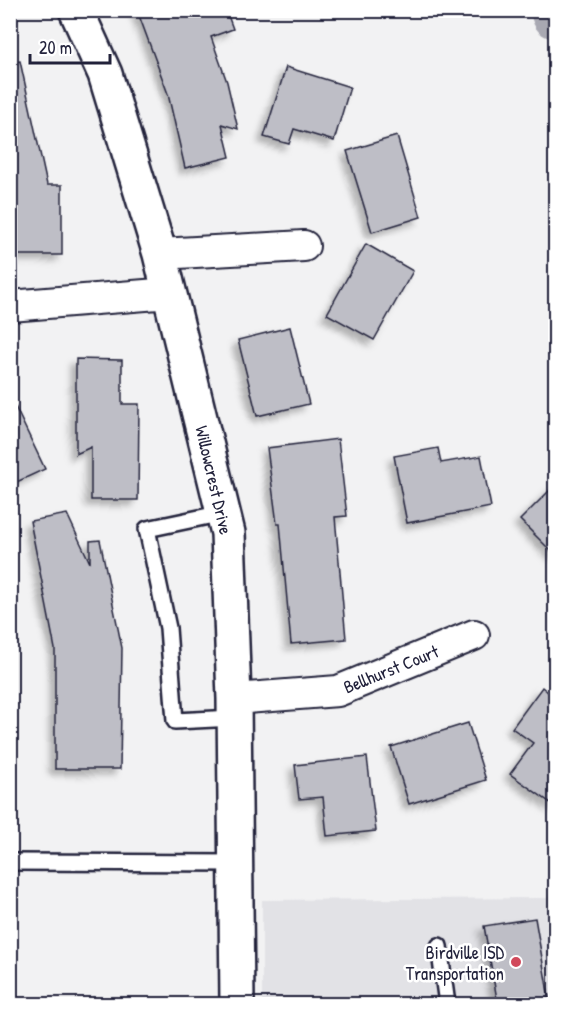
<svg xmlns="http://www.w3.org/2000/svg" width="566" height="1015" font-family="'Patrick Hand',sans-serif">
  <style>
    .built { fill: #e2e2e6 }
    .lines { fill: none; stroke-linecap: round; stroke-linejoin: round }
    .river { stroke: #a8a8b2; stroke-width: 48 }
    .building { fill: #bebec6; stroke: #22223b; stroke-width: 1.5; filter: url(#shadow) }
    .lane-casing { stroke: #22223b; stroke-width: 20 }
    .street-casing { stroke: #22223b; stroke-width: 34 }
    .secondary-casing { stroke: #22223b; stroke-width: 38 }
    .lane { stroke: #fff; stroke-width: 15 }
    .street { stroke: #fff; stroke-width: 30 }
    .secondary { stroke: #fff; stroke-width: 33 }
    .poi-dot { fill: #d1495b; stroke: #fff; stroke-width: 2 }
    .labels { text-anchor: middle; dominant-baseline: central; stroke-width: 5; stroke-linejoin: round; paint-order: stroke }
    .street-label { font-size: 18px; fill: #22223b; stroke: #fff }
    .poi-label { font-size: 18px; fill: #22223b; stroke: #fff; text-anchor: end }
  </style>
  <defs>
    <filter id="shadow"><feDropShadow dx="-5.5" dy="5.5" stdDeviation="3" flood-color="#0004"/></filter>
  </defs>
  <rect width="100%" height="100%" fill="#f2f2f3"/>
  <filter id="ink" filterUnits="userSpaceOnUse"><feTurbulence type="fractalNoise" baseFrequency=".0167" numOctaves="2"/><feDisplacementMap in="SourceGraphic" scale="12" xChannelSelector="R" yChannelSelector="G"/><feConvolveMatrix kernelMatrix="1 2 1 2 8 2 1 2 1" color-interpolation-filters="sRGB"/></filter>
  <g filter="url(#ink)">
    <path class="built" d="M 555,888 L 555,1004 L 262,1004 L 262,900 L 547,898 Z"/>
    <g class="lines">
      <path class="river" d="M 554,10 L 556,15"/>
    </g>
    <g class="building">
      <path d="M 137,10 L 226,10 L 233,29 L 211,37 L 227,82 L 238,129 L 222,124 L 230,157 L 185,168 L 168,94 Z"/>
      <path d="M 20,61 L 47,185 L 62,185 L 62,255 L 10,255 L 10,62 Z"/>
      <path d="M 286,67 L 350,87 L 334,141 L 294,129 L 289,144 L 264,137 Z"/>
      <path d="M 397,136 L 421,217 L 372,232 L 347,151 Z"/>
      <path d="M 366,244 L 413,271 L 374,340 L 327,314 Z"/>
      <path d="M 290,327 L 309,404 L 257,416 L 238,340 Z"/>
      <path d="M 76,359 L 122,360 L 122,404 L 139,404 L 138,500 L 91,500 L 91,447 L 76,454 Z"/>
      <path d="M 10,396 L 45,469 L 10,485 Z"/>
      <path d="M 338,439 L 347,516 L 335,517 L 346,639 L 291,644 L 280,524 L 277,524 L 267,448 Z"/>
      <path d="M 438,448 L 441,463 L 481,456 L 491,507 L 407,523 L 394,456 Z"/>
      <path d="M 555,485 L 555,555 L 520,520 Z"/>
      <path d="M 67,514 L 90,563 L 90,541 L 100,540 L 122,648 L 120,769 L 55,769 L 55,649 L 30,521 Z"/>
      <path d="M 542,687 L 555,698 L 555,806 L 510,774 L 533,743 L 512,728 Z"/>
      <path d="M 468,723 L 486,780 L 409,804 L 391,747 Z"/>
      <path d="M 367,757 L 376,831 L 327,836 L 323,797 L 299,799 L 295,765 Z"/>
      <path d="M 535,918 L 549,998 L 510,1005 L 498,1005 L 484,926 Z"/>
    </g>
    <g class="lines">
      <g class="lane-casing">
        <g id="lane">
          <path d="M 223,513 L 147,529 L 168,628 L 175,721 L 234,718"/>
          <path d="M 10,862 L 236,863"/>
          <path d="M 439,946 L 447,1004"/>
        </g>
      </g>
      <g class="street-casing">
        <g id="street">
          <path d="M 160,254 L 304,246"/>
          <path d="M 10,306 L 170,293"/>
          <path d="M 234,699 L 338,691 L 474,635"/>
        </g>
      </g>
      <g class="secondary-casing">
        <path id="secondary" d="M 76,10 L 105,74 L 160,254 L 228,533 L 234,699 L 237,1004"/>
      </g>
      <use href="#lane" class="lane"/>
      <use href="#street" class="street"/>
      <use href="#secondary" class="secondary"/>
    </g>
  </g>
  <circle class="poi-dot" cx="516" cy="962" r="6"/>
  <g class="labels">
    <g class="street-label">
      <text transform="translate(214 480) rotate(77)">Willowcrest Drive</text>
      <text transform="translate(391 669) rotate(-22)">Bellhurst Court</text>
    </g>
    <g class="poi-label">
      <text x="504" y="952">Birdville ISD<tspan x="504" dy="21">Transportation</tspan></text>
    </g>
  </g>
  <rect width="566" height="1015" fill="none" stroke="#fff" stroke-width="36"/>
  <rect x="18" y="18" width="530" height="979" fill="none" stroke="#22223b" stroke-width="2" filter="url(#ink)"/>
  <path d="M30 54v9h80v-9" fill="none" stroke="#22223b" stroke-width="3"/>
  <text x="39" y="54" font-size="18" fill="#22223b" stroke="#ffffff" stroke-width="4.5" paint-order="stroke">20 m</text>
</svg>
